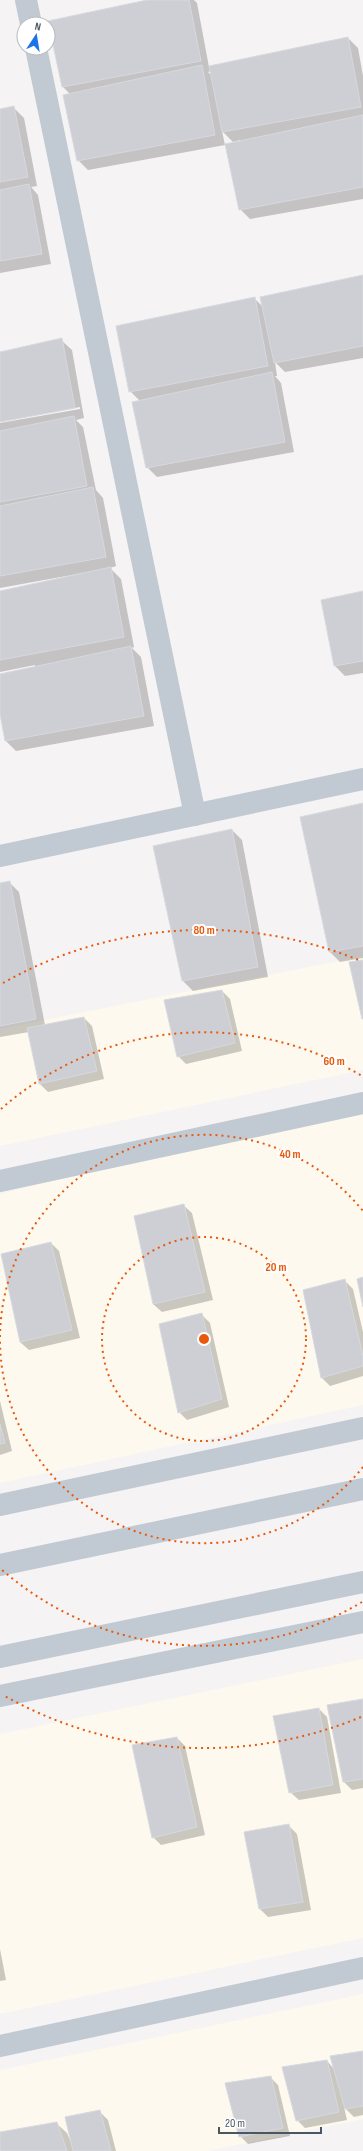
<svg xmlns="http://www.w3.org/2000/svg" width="363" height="2151" font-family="'Sofia Sans Condensed',sans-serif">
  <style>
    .commercial { fill: #fdf9ef }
    .shadow { fill: #0003; fill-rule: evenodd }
    .building { fill: #cdcfd5; stroke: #d7d9de }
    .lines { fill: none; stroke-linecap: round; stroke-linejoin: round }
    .minor { stroke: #c1cad2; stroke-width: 22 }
    .ring { fill: none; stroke: #e8590c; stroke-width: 2; stroke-dasharray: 2 4 }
    .centre { fill: #e8590c; stroke: #fff; stroke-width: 2 }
    .ring-label { font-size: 12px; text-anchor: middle; font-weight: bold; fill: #e8590c; stroke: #fff; stroke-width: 4; stroke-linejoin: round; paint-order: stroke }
  </style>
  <rect width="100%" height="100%" fill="#f5f3f3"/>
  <g class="commercial">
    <path d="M 363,956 L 363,1070 L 0,1146 L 0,1029 Z"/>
    <path d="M 363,1104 L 363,1405 L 0,1483 L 0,1194 Z"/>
    <path d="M 363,1659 L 363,1938 L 0,2014 L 0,1734 Z"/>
    <path d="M 363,1994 L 363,2119 L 208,2151 L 0,2151 L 0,2070 Z"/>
  </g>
  <g class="shadow">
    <path d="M 152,0 L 194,0 L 197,3 L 209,67 L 348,38 L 358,48 L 363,76 L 363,199 L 250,219 L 240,209 L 240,140 L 233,142 L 222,131 L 225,145 L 88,170 L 78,160 L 70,94 L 62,86 ZM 211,71 L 212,76 L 208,72 Z"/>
    <path d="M 14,108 L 24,118 L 37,186 L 31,187 L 38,195 L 51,264 L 0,273 L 0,110 Z"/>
    <path d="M 363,276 L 363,358 L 285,372 L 275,362 L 277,376 L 275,376 L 281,383 L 294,452 L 157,477 L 147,467 L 140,401 L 130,391 L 254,298 L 262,306 Z"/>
    <path d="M 61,340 L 72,350 L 84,418 L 76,420 L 83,427 L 96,490 L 103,498 L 116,566 L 110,568 L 121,579 L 134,647 L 132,648 L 141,657 L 154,726 L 16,751 L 6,741 L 0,709 L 0,675 L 35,667 L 35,665 L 0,672 L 0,592 L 83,574 L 83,573 L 0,588 L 0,423 L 80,409 L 80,407 L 0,421 L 0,353 Z"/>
    <path d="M 363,592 L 363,673 L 345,676 L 335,666 L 322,601 Z"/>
    <path d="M 363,804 L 363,958 L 340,962 L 330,952 Z"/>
    <path d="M 232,830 L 242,840 L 268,977 L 193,991 L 183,981 Z"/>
    <path d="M 9,882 L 19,892 L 45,1025 L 84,1018 L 92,1026 L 104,1079 L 48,1092 L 40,1084 L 29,1032 L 0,1037 L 0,884 Z"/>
    <path d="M 222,991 L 230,999 L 242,1051 L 186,1064 L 178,1056 Z"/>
    <path d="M 183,1205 L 192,1213 L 213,1300 L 162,1312 L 153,1304 Z"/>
    <path d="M 51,1243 L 59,1251 L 80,1338 L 29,1350 L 20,1342 L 2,1255 Z"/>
    <path d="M 345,1281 L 353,1289 L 363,1332 L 363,1376 L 330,1386 L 322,1378 L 304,1291 Z"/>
    <path d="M 201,1314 L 210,1323 L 229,1407 L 187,1420 L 179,1412 Z"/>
    <path d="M 0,1401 L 12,1451 L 0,1455 Z"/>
    <path d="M 363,1700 L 363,1788 L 352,1790 L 344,1782 Z"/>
    <path d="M 319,1709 L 327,1717 L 341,1793 L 299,1800 L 290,1792 Z"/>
    <path d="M 177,1738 L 185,1746 L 205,1835 L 161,1845 L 153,1837 Z"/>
    <path d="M 289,1826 L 297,1834 L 311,1910 L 268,1917 L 260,1909 Z"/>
    <path d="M 0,1949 L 6,1980 L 0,1981 Z"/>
    <path d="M 363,2052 L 363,2115 L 354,2117 L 344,2107 L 347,2120 L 305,2128 L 297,2120 L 327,2061 L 335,2070 Z"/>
    <path d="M 270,2077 L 278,2085 L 290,2136 L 248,2144 L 240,2136 Z"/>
    <path d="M 100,2112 L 108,2120 L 116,2151 L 0,2151 L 0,2133 L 56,2123 L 67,2133 L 73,2147 Z"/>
  </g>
  <g class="building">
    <path d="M 147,0 L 189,0 L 201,61 L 62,87 L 48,21 Z"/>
    <path d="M 348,37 L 361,107 L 222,132 L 209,66 Z"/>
    <path d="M 202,65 L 215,135 L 77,161 L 63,95 Z"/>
    <path d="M 14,106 L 28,177 L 0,182 L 0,109 Z"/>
    <path d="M 363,115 L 363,187 L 239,210 L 225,144 Z"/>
    <path d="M 29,184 L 42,254 L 0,261 L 0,190 Z"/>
    <path d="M 363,275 L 363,346 L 274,363 L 260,297 Z"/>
    <path d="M 255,297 L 268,366 L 129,392 L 116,326 Z"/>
    <path d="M 62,338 L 75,408 L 0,422 L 0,352 Z"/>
    <path d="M 272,372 L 285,442 L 146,468 L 132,402 Z"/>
    <path d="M 74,416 L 87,486 L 0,502 L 0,431 Z"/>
    <path d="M 93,487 L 106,557 L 0,576 L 0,506 Z"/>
    <path d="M 111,567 L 124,637 L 0,660 L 0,591 Z"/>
    <path d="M 363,591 L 363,661 L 334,666 L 321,600 Z"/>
    <path d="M 131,646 L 144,716 L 5,741 L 0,714 L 0,674 Z"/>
    <path d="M 363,803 L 363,946 L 329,952 L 300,817 Z"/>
    <path d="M 232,829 L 258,967 L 182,981 L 153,846 Z"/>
    <path d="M 10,881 L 36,1019 L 0,1026 L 0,883 Z"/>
    <path d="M 363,960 L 363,1019 L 362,1019 L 349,962 Z"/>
    <path d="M 222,990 L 235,1043 L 177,1057 L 164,1000 Z"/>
    <path d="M 84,1017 L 97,1071 L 39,1084 L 27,1028 Z"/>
    <path d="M 184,1204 L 205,1292 L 153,1304 L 134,1216 Z"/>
    <path d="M 51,1242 L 72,1330 L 20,1342 L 1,1254 Z"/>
    <path d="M 363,1277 L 363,1307 L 357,1279 Z"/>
    <path d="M 345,1279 L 363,1356 L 363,1366 L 321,1378 L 303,1290 Z"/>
    <path d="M 202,1313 L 222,1399 L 178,1413 L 159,1324 Z"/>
    <path d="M 0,1424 L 5,1443 L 0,1444 Z"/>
    <path d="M 363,1699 L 363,1779 L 343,1782 L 327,1705 Z"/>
    <path d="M 319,1708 L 333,1785 L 289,1793 L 273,1716 Z"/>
    <path d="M 177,1737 L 197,1827 L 152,1838 L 132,1745 Z"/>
    <path d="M 289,1824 L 303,1902 L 259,1909 L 244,1832 Z"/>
    <path d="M 363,2051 L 363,2106 L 345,2109 L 330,2056 Z"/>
    <path d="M 327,2060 L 339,2112 L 296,2121 L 282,2067 Z"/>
    <path d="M 271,2076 L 283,2128 L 239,2137 L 225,2083 Z"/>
    <path d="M 100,2110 L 111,2151 L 73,2151 L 65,2117 Z"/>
    <path d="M 57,2122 L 67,2151 L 0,2151 L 0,2132 Z"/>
  </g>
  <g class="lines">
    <g class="minor">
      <path d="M 26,0 L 31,24"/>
      <path d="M 36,48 L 195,815"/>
      <path d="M 0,856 L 363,779"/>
      <path d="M 0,1181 L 363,1103"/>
      <path d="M 0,1505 L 363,1428"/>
      <path d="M 0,1565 L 363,1489"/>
      <path d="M 0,1657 L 363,1582"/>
      <path d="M 0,1696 L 363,1622"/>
      <path d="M 0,2046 L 363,1968"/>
    </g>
  </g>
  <g class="ring">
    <circle cx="204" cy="1339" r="102"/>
    <path d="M363 1467A204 204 0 0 1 0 1341M0 1337A204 204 0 0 1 363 1211"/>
    <path d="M362 1602A307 307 0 0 1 1 1569M1 1109A307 307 0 0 1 362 1076"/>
    <path d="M361 1717A409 409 0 0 1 3 1695M3 983A409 409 0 0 1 361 961"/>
  </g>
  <circle cx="204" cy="1339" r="6" class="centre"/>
  <g class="ring-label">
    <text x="204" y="934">80 m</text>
    <text x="334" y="1065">60 m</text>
    <text x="290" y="1158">40 m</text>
    <text x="276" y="1271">20 m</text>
  </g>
  <g transform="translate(36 36) rotate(12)"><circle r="19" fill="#ffffff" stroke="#b7bbc0"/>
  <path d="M0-3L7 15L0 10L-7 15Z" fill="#1a73e8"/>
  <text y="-6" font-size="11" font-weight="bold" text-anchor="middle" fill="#4a5661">N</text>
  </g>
  <path d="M219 2127v6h102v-6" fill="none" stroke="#4a5661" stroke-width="2"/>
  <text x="225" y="2127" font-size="12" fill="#4a5661" stroke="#ffffff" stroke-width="3" paint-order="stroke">20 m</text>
</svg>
